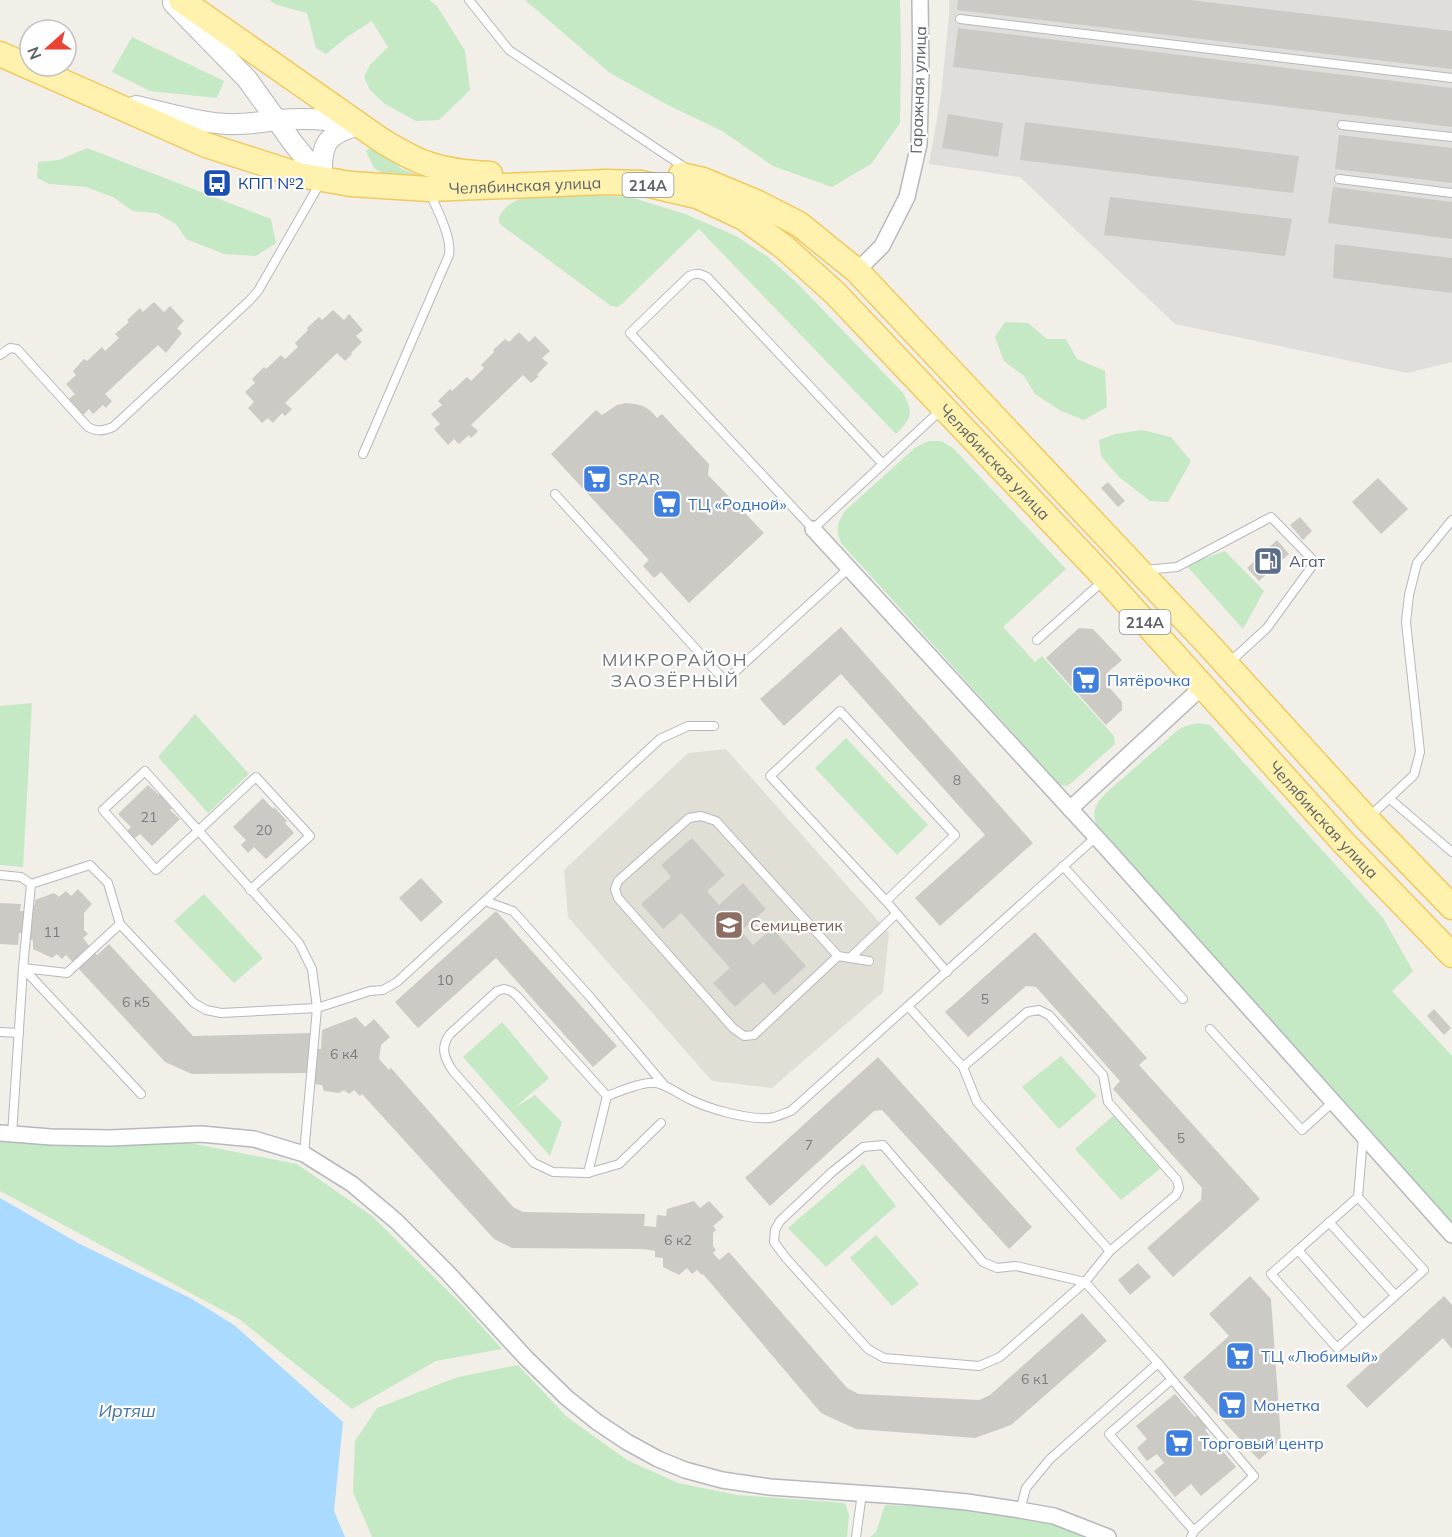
<svg xmlns="http://www.w3.org/2000/svg" width="1452" height="1537" font-family="Mulish,sans-serif">
  <style>
    .industrial { fill: #e0deda }
    .education { fill: #e1ded6 }
    .green { fill: #c5e8c5 }
    .water { fill: #aadaff }
    .building { fill: #cccac5 }
    .lines { fill: none; stroke-linecap: round; stroke-linejoin: round }
    .service-casing { stroke: #b5b8bc; stroke-width: 10 }
    .minor-casing { stroke: #b5b8bc; stroke-width: 18 }
    .tertiary-casing { stroke: #b5b8bc; stroke-width: 22 }
    .primary-casing { stroke: #f2c960; stroke-width: 27 }
    .service { stroke: #fff; stroke-width: 8 }
    .minor { stroke: #fff; stroke-width: 15 }
    .tertiary { stroke: #fff; stroke-width: 20 }
    .primary { stroke: #fff2af; stroke-width: 24 }
    .labels { text-anchor: middle; dominant-baseline: central; stroke-width: 4.5; stroke-linejoin: round; paint-order: stroke }
    .number-label { font-size: 14px; fill: #7a7d7f }
    .shield { fill: #fff; stroke: #8f9295; stroke-width: 1.5 }
    .shield-label { font-size: 15px; font-weight: bold; fill: #5f6368 }
    .street-label { font-size: 16px; fill: #5f6368; stroke: #fff }
    .transit-label { font-size: 16px; fill: #164399; stroke: #fff; text-anchor: start }
    .shop-label { font-size: 16px; fill: #366cbe; stroke: #fff; text-anchor: start }
    .service-label { font-size: 16px; fill: #4e5e75; stroke: #fff; text-anchor: start }
    .education-label { font-size: 16px; fill: #785e54; stroke: #fff; text-anchor: start }
    .neighbourhood-label { font-size: 18px; letter-spacing: 1.5px; fill: #70757a; stroke: #fff }
    .water-label { font-size: 18px; font-style: italic; fill: #4174aa; stroke: #fff }
  </style>
  <rect width="100%" height="100%" fill="#f1efe8"/>
  <path class="industrial" d="M 949,0 L 1452,0 L 1452,362 L 1407,373 L 1175,324 L 1020,177 L 929,164 L 941,95 L 949,15 Z"/>
  <path class="education" d="M 726,749 L 889,933 L 883,992 L 772,1088 L 712,1081 L 568,917 L 564,870 L 688,753 Z"/>
  <g class="green">
    <path d="M 269,0 L 429,0 L 437,6 L 465,51 L 470,90 L 439,120 L 416,121 L 385,104 L 370,90 L 364,77 L 370,65 L 388,47 L 372,21 L 347,37 L 326,54 L 316,48 L 307,13 L 277,5 Z"/>
    <path d="M 525,0 L 900,0 L 901,53 L 900,123 L 871,164 L 832,187 L 773,166 L 722,131 L 668,105 L 610,73 Z"/>
    <path d="M 132,37 L 224,81 L 217,98 L 150,91 L 112,72 Z"/>
    <path d="M 87,148 L 271,219 L 276,243 L 256,256 L 224,254 L 186,239 L 176,224 L 156,213 L 133,211 L 113,197 L 86,187 L 49,184 L 37,178 L 38,162 L 59,160 Z"/>
    <path d="M 370,148 L 377,150 L 402,169 L 432,181 L 386,176 L 374,168 L 366,151 Z"/>
    <path d="M 563,193 L 630,197 L 685,214 L 736,236 L 768,257 L 798,284 L 903,393 C 914,413 912,418 896,434 L 699,229 L 622,304 L 617,307 L 611,306 L 500,224 C 498,218 499,216 503,211 C 516,194 543,194 563,193 Z"/>
    <path d="M 1005,322 L 1028,323 L 1047,339 L 1066,339 L 1077,359 L 1105,371 L 1107,407 L 1084,420 L 1061,411 L 1035,394 L 1024,376 L 1004,361 L 995,337 Z"/>
    <path d="M 1142,430 L 1171,437 L 1191,461 L 1168,502 L 1150,501 L 1119,477 L 1101,456 L 1099,440 L 1115,434 Z"/>
    <path d="M 929,441 L 941,441 L 953,448 L 1066,569 L 1003,627 L 1035,662 L 1042,656 L 1114,736 L 1115,744 L 1070,784 L 1066,786 L 1060,785 L 841,543 C 835,528 837,523 846,510 L 916,447 Z"/>
    <path d="M 1225,551 L 1264,591 L 1243,629 L 1186,565 Z"/>
    <path d="M 32,703 L 23,867 L 0,865 L 0,706 Z"/>
    <path d="M 195,714 L 249,774 L 208,813 L 158,757 Z"/>
    <path d="M 1199,723 L 1210,725 L 1383,918 L 1413,971 L 1392,991 L 1452,1056 L 1452,1223 L 1096,824 C 1092,809 1096,804 1106,793 L 1179,729 L 1189,725 Z"/>
    <path d="M 846,738 L 928,825 L 897,855 L 815,768 Z"/>
    <path d="M 204,894 L 263,958 L 234,983 L 174,921 Z"/>
    <path d="M 502,1022 L 549,1078 L 514,1108 L 535,1095 L 562,1122 L 550,1156 L 463,1057 Z"/>
    <path d="M 1061,1056 L 1097,1096 L 1059,1129 L 1022,1087 Z"/>
    <path d="M 1114,1115 L 1160,1169 L 1121,1200 L 1075,1149 Z"/>
    <path d="M 0,1139 L 39,1143 L 190,1143 L 297,1164 L 372,1216 L 466,1309 L 502,1349 L 436,1361 L 352,1409 L 239,1319 L 0,1191 Z"/>
    <path d="M 863,1164 L 896,1206 L 826,1267 L 788,1228 Z"/>
    <path d="M 876,1235 L 919,1284 L 892,1306 L 850,1258 Z"/>
    <path d="M 518,1365 L 567,1417 L 627,1460 L 678,1483 L 737,1495 L 845,1503 L 849,1515 L 847,1537 L 372,1537 L 353,1492 L 355,1441 L 377,1408 L 458,1377 Z"/>
    <path d="M 885,1505 L 969,1508 L 1065,1525 L 1092,1537 L 870,1537 L 876,1532 Z"/>
  </g>
  <path class="water" d="M 0,1198 L 78,1243 L 192,1299 L 234,1325 L 343,1422 L 334,1511 L 345,1537 L 0,1537 Z"/>
  <g class="building">
    <path d="M 958,0 L 1190,0 L 1452,31 L 1452,69 L 957,10 Z"/>
    <path d="M 958,28 L 1452,88 L 1452,127 L 953,67 Z"/>
    <path d="M 948,114 L 1003,123 L 998,157 L 942,148 Z"/>
    <path d="M 1025,122 L 1299,156 L 1293,193 L 1020,160 Z"/>
    <path d="M 1339,135 L 1452,148 L 1452,183 L 1335,169 Z"/>
    <path d="M 1333,187 L 1452,202 L 1452,239 L 1328,223 Z"/>
    <path d="M 1110,197 L 1292,219 L 1285,256 L 1104,235 Z"/>
    <path d="M 1335,244 L 1452,258 L 1452,293 L 1333,278 Z"/>
    <path d="M 154,302 L 164,312 L 170,306 L 184,321 L 177,328 L 182,333 L 166,353 L 158,345 L 105,394 L 112,401 L 106,408 L 103,405 L 93,414 L 89,409 L 83,415 L 69,399 L 75,394 L 66,384 L 76,375 L 73,371 L 84,359 L 87,361 L 102,347 L 105,351 L 119,338 L 115,334 L 129,322 L 127,320 L 140,308 L 143,312 Z"/>
    <path d="M 333,310 L 344,320 L 349,314 L 363,330 L 356,336 L 362,342 L 351,353 L 352,354 L 345,361 L 337,353 L 285,403 L 292,409 L 285,416 L 282,413 L 273,423 L 268,418 L 262,423 L 248,408 L 254,402 L 245,392 L 255,383 L 252,379 L 264,367 L 266,369 L 281,355 L 285,359 L 298,347 L 295,343 L 308,330 L 307,328 L 319,317 L 322,320 Z"/>
    <path d="M 519,332 L 529,342 L 535,336 L 550,351 L 542,358 L 548,363 L 537,375 L 539,376 L 531,383 L 523,375 L 471,425 L 478,431 L 471,438 L 469,435 L 459,444 L 454,439 L 448,445 L 434,429 L 440,424 L 431,414 L 442,405 L 438,401 L 450,389 L 452,391 L 467,377 L 471,381 L 484,368 L 481,365 L 494,352 L 493,350 L 505,339 L 509,342 Z"/>
    <path d="M 626,403 L 635,404 L 643,406 L 651,411 L 657,418 L 662,414 L 709,464 L 708,475 L 764,533 L 689,603 L 661,572 L 654,578 L 643,566 L 649,560 L 551,454 L 596,410 L 602,415 L 617,405 Z"/>
    <path d="M 1378,478 L 1408,509 L 1381,534 L 1352,502 Z"/>
    <path d="M 1108,482 L 1125,501 L 1118,507 L 1101,488 Z"/>
    <path d="M 1300,517 L 1312,531 L 1303,540 L 1290,525 Z"/>
    <path d="M 1277,540 L 1289,554 L 1259,581 L 1247,568 Z"/>
    <path d="M 841,627 L 1033,843 L 940,926 L 915,898 L 985,835 L 841,674 L 784,726 L 760,699 Z"/>
    <path d="M 1079,628 L 1093,629 L 1122,660 L 1107,673 L 1108,686 L 1122,702 L 1122,710 L 1106,725 L 1046,658 Z"/>
    <path d="M 148,785 L 159,795 L 160,794 L 172,808 L 170,810 L 180,819 L 152,846 L 140,834 L 134,839 L 126,832 L 131,827 L 118,814 Z"/>
    <path d="M 263,798 L 273,809 L 274,807 L 287,821 L 285,823 L 294,833 L 266,859 L 254,847 L 248,853 L 241,845 L 246,840 L 233,827 Z"/>
    <path d="M 692,838 L 725,875 L 707,891 L 719,905 L 743,883 L 766,909 L 741,931 L 753,945 L 772,928 L 806,966 L 774,995 L 763,982 L 735,1007 L 713,983 L 730,968 L 681,913 L 663,929 L 641,904 L 671,877 L 661,865 Z"/>
    <path d="M 421,878 L 443,902 L 421,922 L 399,898 Z"/>
    <path d="M 78,889 L 92,904 L 84,913 L 84,930 L 88,934 L 83,938 L 97,955 L 109,944 L 193,1036 L 310,1033 L 309,1048 L 321,1049 L 322,1030 L 356,1017 L 365,1027 L 374,1019 L 390,1037 L 381,1045 L 379,1059 L 389,1070 L 391,1068 L 513,1207 L 523,1212 L 645,1214 L 644,1226 L 656,1227 L 657,1215 L 666,1216 L 667,1209 L 694,1201 L 700,1208 L 709,1201 L 724,1217 L 713,1226 L 716,1230 L 713,1233 L 713,1246 L 716,1250 L 713,1253 L 719,1260 L 729,1252 L 847,1388 L 859,1394 L 979,1400 L 990,1395 L 1082,1313 L 1107,1341 L 1011,1425 L 975,1438 L 856,1429 L 821,1413 L 703,1274 L 702,1275 L 697,1270 L 692,1274 L 687,1268 L 679,1275 L 663,1267 L 663,1258 L 655,1257 L 655,1251 L 643,1249 L 512,1248 L 494,1239 L 362,1094 L 360,1096 L 354,1090 L 349,1094 L 344,1090 L 339,1093 L 324,1091 L 322,1085 L 314,1084 L 315,1077 L 307,1076 L 307,1073 L 192,1074 L 165,1062 L 66,955 L 62,959 L 57,954 L 52,958 L 33,949 L 33,940 L 25,940 L 26,933 L 19,933 L 18,945 L 0,944 L 0,903 L 21,904 L 20,911 L 25,911 L 26,905 L 35,905 L 35,900 L 54,893 L 59,897 L 66,891 L 71,896 Z"/>
    <path d="M 496,911 L 617,1046 L 593,1067 L 496,958 L 418,1028 L 395,1002 Z"/>
    <path d="M 1035,932 L 1147,1058 L 1139,1065 L 1260,1199 L 1173,1277 L 1147,1248 L 1201,1200 L 1202,1188 L 1113,1089 L 1120,1081 L 1036,987 L 1026,986 L 968,1037 L 945,1012 Z"/>
    <path d="M 1434,1009 L 1451,1028 L 1444,1035 L 1427,1016 Z"/>
    <path d="M 878,1057 L 1032,1227 L 1009,1249 L 882,1110 L 874,1111 L 770,1206 L 745,1178 Z"/>
    <path d="M 1138,1263 L 1151,1277 L 1130,1295 L 1118,1280 Z"/>
    <path d="M 1250,1276 L 1271,1299 L 1281,1440 L 1259,1460 L 1183,1377 L 1229,1336 L 1209,1314 Z"/>
    <path d="M 1444,1296 L 1452,1305 L 1452,1349 L 1443,1338 L 1367,1408 L 1346,1386 Z"/>
    <path d="M 1175,1394 L 1195,1417 L 1198,1415 L 1208,1427 L 1205,1430 L 1236,1467 L 1201,1496 L 1191,1484 L 1175,1497 L 1154,1471 L 1164,1463 L 1157,1454 L 1147,1461 L 1137,1448 L 1147,1439 L 1136,1426 Z"/>
  </g>
  <g class="lines">
    <g class="service-casing">
      <g id="service">
        <path d="M 469,0 L 509,50 L 687,169"/>
        <path d="M 960,19 L 1452,78"/>
        <path d="M 1342,125 L 1452,137"/>
        <path d="M 1339,179 L 1452,193"/>
        <path d="M 0,355 L 10,348 L 17,349 L 88,427 C 97,432 103,431 113,427 L 249,301 L 258,291 L 320,183"/>
        <path d="M 363,454 L 449,255 C 452,237 437,210 430,193"/>
        <path d="M 882,463 L 707,277 C 700,273 696,273 689,276 L 630,333 L 813,529 L 942,409"/>
        <path d="M 555,494 L 725,681 L 849,568"/>
        <path d="M 1145,570 L 1177,567 L 1271,517 L 1315,562 L 1267,628 L 1230,662"/>
        <path d="M 1037,640 L 1104,580"/>
        <path d="M 1390,799 L 1452,852"/>
        <path d="M 1369,817 L 1414,775 L 1420,752 L 1406,622 L 1409,595 L 1417,563 L 1452,520"/>
        <path d="M 1063,866 L 1183,999"/>
        <path d="M 0,875 L 21,877 L 31,884 L 90,865 L 108,883 L 120,924 L 194,1003 L 206,1010 L 221,1013 L 317,1008 L 370,991 L 383,990 L 397,982 L 485,901 L 513,911 L 591,998 L 665,1086"/>
        <path d="M 250,890 L 310,836 L 256,777 L 156,870 L 103,810 L 145,771 L 299,943 L 312,969 L 317,1008 L 304,1154"/>
        <path d="M 485,901 L 660,739 L 688,726 L 714,726"/>
        <path d="M 886,901 L 955,835 L 840,711 L 770,776 L 886,901 L 947,972"/>
        <path d="M 838,956 L 754,1035 L 744,1036 L 733,1028 L 618,898 L 615,889 L 618,881 L 689,818 L 701,816 L 716,821 L 838,956 L 869,961"/>
        <path d="M 850,958 L 896,914"/>
        <path d="M 23,968 L 141,1094"/>
        <path d="M 23,968 L 67,973 L 120,924"/>
        <path d="M 504,989 L 511,991 L 517,996 L 607,1096 L 588,1173 L 553,1172 L 534,1163 L 453,1071 C 444,1058 440,1047 450,1034 L 497,991 Z"/>
        <path d="M 908,1006 L 963,1067 L 977,1102 L 1110,1251"/>
        <path d="M 1210,1029 L 1302,1130 L 1333,1102"/>
        <path d="M 0,1032 L 19,1033"/>
        <path d="M 963,1067 L 1027,1012 L 1039,1010 L 1049,1015 L 1103,1075 L 1108,1102 L 1177,1180 L 1179,1188 L 1176,1195 L 1110,1251 L 1085,1282 L 1000,1357 L 979,1366 L 884,1358 L 868,1349 L 786,1258 L 774,1242 L 775,1230 L 780,1221 L 832,1172 L 863,1147 L 883,1145 L 983,1262 L 997,1268 L 1016,1266 L 1085,1282 L 1158,1363 L 1050,1459 L 1026,1488 L 1020,1510"/>
        <path d="M 607,1096 C 619,1092 643,1081 656,1083 C 668,1085 678,1094 689,1099 C 709,1109 748,1120 770,1118 C 777,1117 785,1113 791,1111 L 1096,837"/>
        <path d="M 12,1135 L 23,968 L 31,884"/>
        <path d="M 588,1173 L 619,1164 L 661,1123"/>
        <path d="M 1358,1197 L 1424,1270 L 1337,1348 L 1271,1274 L 1358,1197 L 1363,1137"/>
        <path d="M 1329,1222 L 1395,1295"/>
        <path d="M 1298,1250 L 1363,1324"/>
        <path d="M 1158,1363 L 1254,1476 L 1194,1531 L 1191,1537"/>
        <path d="M 1171,1380 L 1109,1434 L 1194,1531"/>
        <path d="M 856,1537 L 862,1493"/>
      </g>
    </g>
    <g class="minor-casing">
      <g id="minor">
        <path d="M 857,271 L 882,246 L 907,197 L 919,144 L 921,72 L 920,0"/>
        <path d="M 813,529 L 1108,850 L 1452,1235"/>
        <path d="M 1070,809 L 1203,686"/>
        <path d="M 0,1133 L 51,1137 L 110,1138 L 201,1134 L 254,1139 L 304,1154 L 352,1184 L 396,1221 L 447,1272 L 526,1358 L 567,1398 L 597,1422 L 627,1442 L 658,1459 L 685,1470 L 722,1480 L 770,1487 L 914,1497 L 967,1502 L 1020,1510 L 1054,1516 L 1108,1537"/>
      </g>
    </g>
    <g class="tertiary-casing">
      <g id="tertiary">
        <path d="M 173,3 L 247,79 L 293,143 L 322,179"/>
        <path d="M 136,106 C 166,113 196,122 227,124 C 244,125 260,122 278,120 C 304,118 330,119 356,124"/>
        <path d="M 322,179 C 321,145 324,135 359,125"/>
      </g>
    </g>
    <g class="primary-casing">
      <g id="primary">
        <path d="M 181,0 L 381,140 C 396,149 412,159 428,164 C 448,171 469,173 490,174"/>
        <path id="s1" d="M 0,54 L 206,145 L 299,175 L 351,184 L 429,189 L 606,182 L 641,183 L 697,196 L 744,218 L 784,247 L 835,293 L 1106,579 L 1343,842 L 1452,955"/>
        <path d="M 681,175 L 703,180 L 756,202 L 799,224 L 857,271 L 1207,643 L 1367,819 L 1452,907"/>
      </g>
    </g>
    <use href="#service" class="service"/>
    <use href="#minor" class="minor"/>
    <use href="#tertiary" class="tertiary"/>
    <use href="#primary" class="primary"/>
  </g>
  <defs>
    <g id="bus-square" transform="scale(1.5)"><rect x="-9" y="-9" width="18" height="18" rx="4" fill="#1a4fb4" stroke="#fff"/><path d="M-5-6H5V4H4V6H2V4H-2V6H-4V4H-5ZM-3.5-4V0h7V-4ZM-3.5 1.2v1.5H-2V1.2ZM2 1.2v1.5H3.5V1.2Z" fill="#fff"/></g>
    <g id="supermarket-square" transform="scale(1.5)"><rect x="-9" y="-9" width="18" height="18" rx="4" fill="#3f7fe0" stroke="#fff"/><path d="M-6-5.5h2.5l.6 2H6L4.5 2H-2.5L-4.4-4H-6ZM-1.5 3.2a1.3 1.3 0 1 0 .1 0ZM3 3.2a1.3 1.3 0 1 0 .1 0Z" fill="#fff"/></g>
    <g id="fuel-square" transform="scale(1.5)"><rect x="-9" y="-9" width="18" height="18" rx="4" fill="#5c6f8a" stroke="#fff"/><path d="M-5.5-6h7V0h2V4h1.3V-2.5L3-4.5l.8-.8L6-3V5H2.5V1h-1V6h-7ZM-4.2-4.7v3.2H.2V-4.7Z" fill="#fff"/></g>
    <g id="school-square" transform="scale(1.5)"><rect x="-9" y="-9" width="18" height="18" rx="4" fill="#8d6e63" stroke="#fff"/><path d="M0-5L7-2L0 1L-7-2ZM-4 1L0 2.5L4 1V4Q0 6-4 4Z" fill="#fff"/></g>
  </defs>
  <g fill-rule="evenodd">
    <use href="#bus-square" x="217" y="183"/>
    <use href="#supermarket-square" x="597" y="479"/>
    <use href="#supermarket-square" x="667" y="504"/>
    <use href="#fuel-square" x="1268" y="561"/>
    <use href="#supermarket-square" x="1086" y="680"/>
    <use href="#school-square" x="729" y="925"/>
    <use href="#supermarket-square" x="1240" y="1356"/>
    <use href="#supermarket-square" x="1232" y="1405"/>
    <use href="#supermarket-square" x="1179" y="1443"/>
  </g>
  <g class="labels">
    <g class="number-label">
      <text x="957" y="780">8</text>
      <text x="149" y="817">21</text>
      <text x="264" y="830">20</text>
      <text x="52" y="932">11</text>
      <text x="445" y="980">10</text>
      <text x="985" y="999">5</text>
      <text x="136" y="1002">6 к5</text>
      <text x="344" y="1054">6 к4</text>
      <text x="1181" y="1138">5</text>
      <text x="809" y="1145">7</text>
      <text x="678" y="1240">6 к2</text>
      <text x="1035" y="1379">6 к1</text>
    </g>
    <g class="shield">
      <rect x="622.5" y="173" width="51" height="24" rx="4.5"/>
      <rect x="1119.5" y="610" width="51" height="24" rx="4.5"/>
    </g>
    <g class="shield-label">
      <text x="648" y="185">214А</text>
      <text x="1145" y="622">214А</text>
    </g>
    <g class="street-label">
      <text transform="translate(918 90) rotate(-88)">Гаражная улица</text>
      <text stroke="none"><textPath href="#s1" startOffset="550">Челябинская улица</textPath></text>
      <text stroke="none"><textPath href="#s1" startOffset="1126">Челябинская улица</textPath></text>
      <text stroke="none"><textPath href="#s1" startOffset="1612">Челябинская улица</textPath></text>
    </g>
    <g class="transit-label">
      <text x="238" y="183">КПП №2</text>
    </g>
    <g class="shop-label">
      <text x="618" y="479">SPAR</text>
      <text x="688" y="504">ТЦ «Родной»</text>
      <text x="1107" y="680">Пятёрочка</text>
      <text x="1261" y="1356">ТЦ «Любимый»</text>
      <text x="1253" y="1405">Монетка</text>
      <text x="1200" y="1443">Торговый центр</text>
    </g>
    <g class="service-label">
      <text x="1289" y="561">Агат</text>
    </g>
    <g class="education-label">
      <text x="750" y="925">Семицветик</text>
    </g>
    <g class="neighbourhood-label">
      <text x="675" y="659">МИКРОРАЙОН<tspan x="675" dy="21">ЗАОЗЁРНЫЙ</tspan></text>
    </g>
    <g class="water-label">
      <text x="127" y="1410">Иртяш</text>
    </g>
  </g>
  <g transform="translate(48 48) rotate(249)"><circle r="28" fill="#ffffff" stroke="#bfc1c3" stroke-width="1.5"/>
  <path d="M0-4.5L10 22L0 15L-10 22Z" fill="#ea4335"/>
  <text y="-9" font-size="16" font-weight="bold" text-anchor="middle" fill="#5f6368">N</text>
  </g>
</svg>
